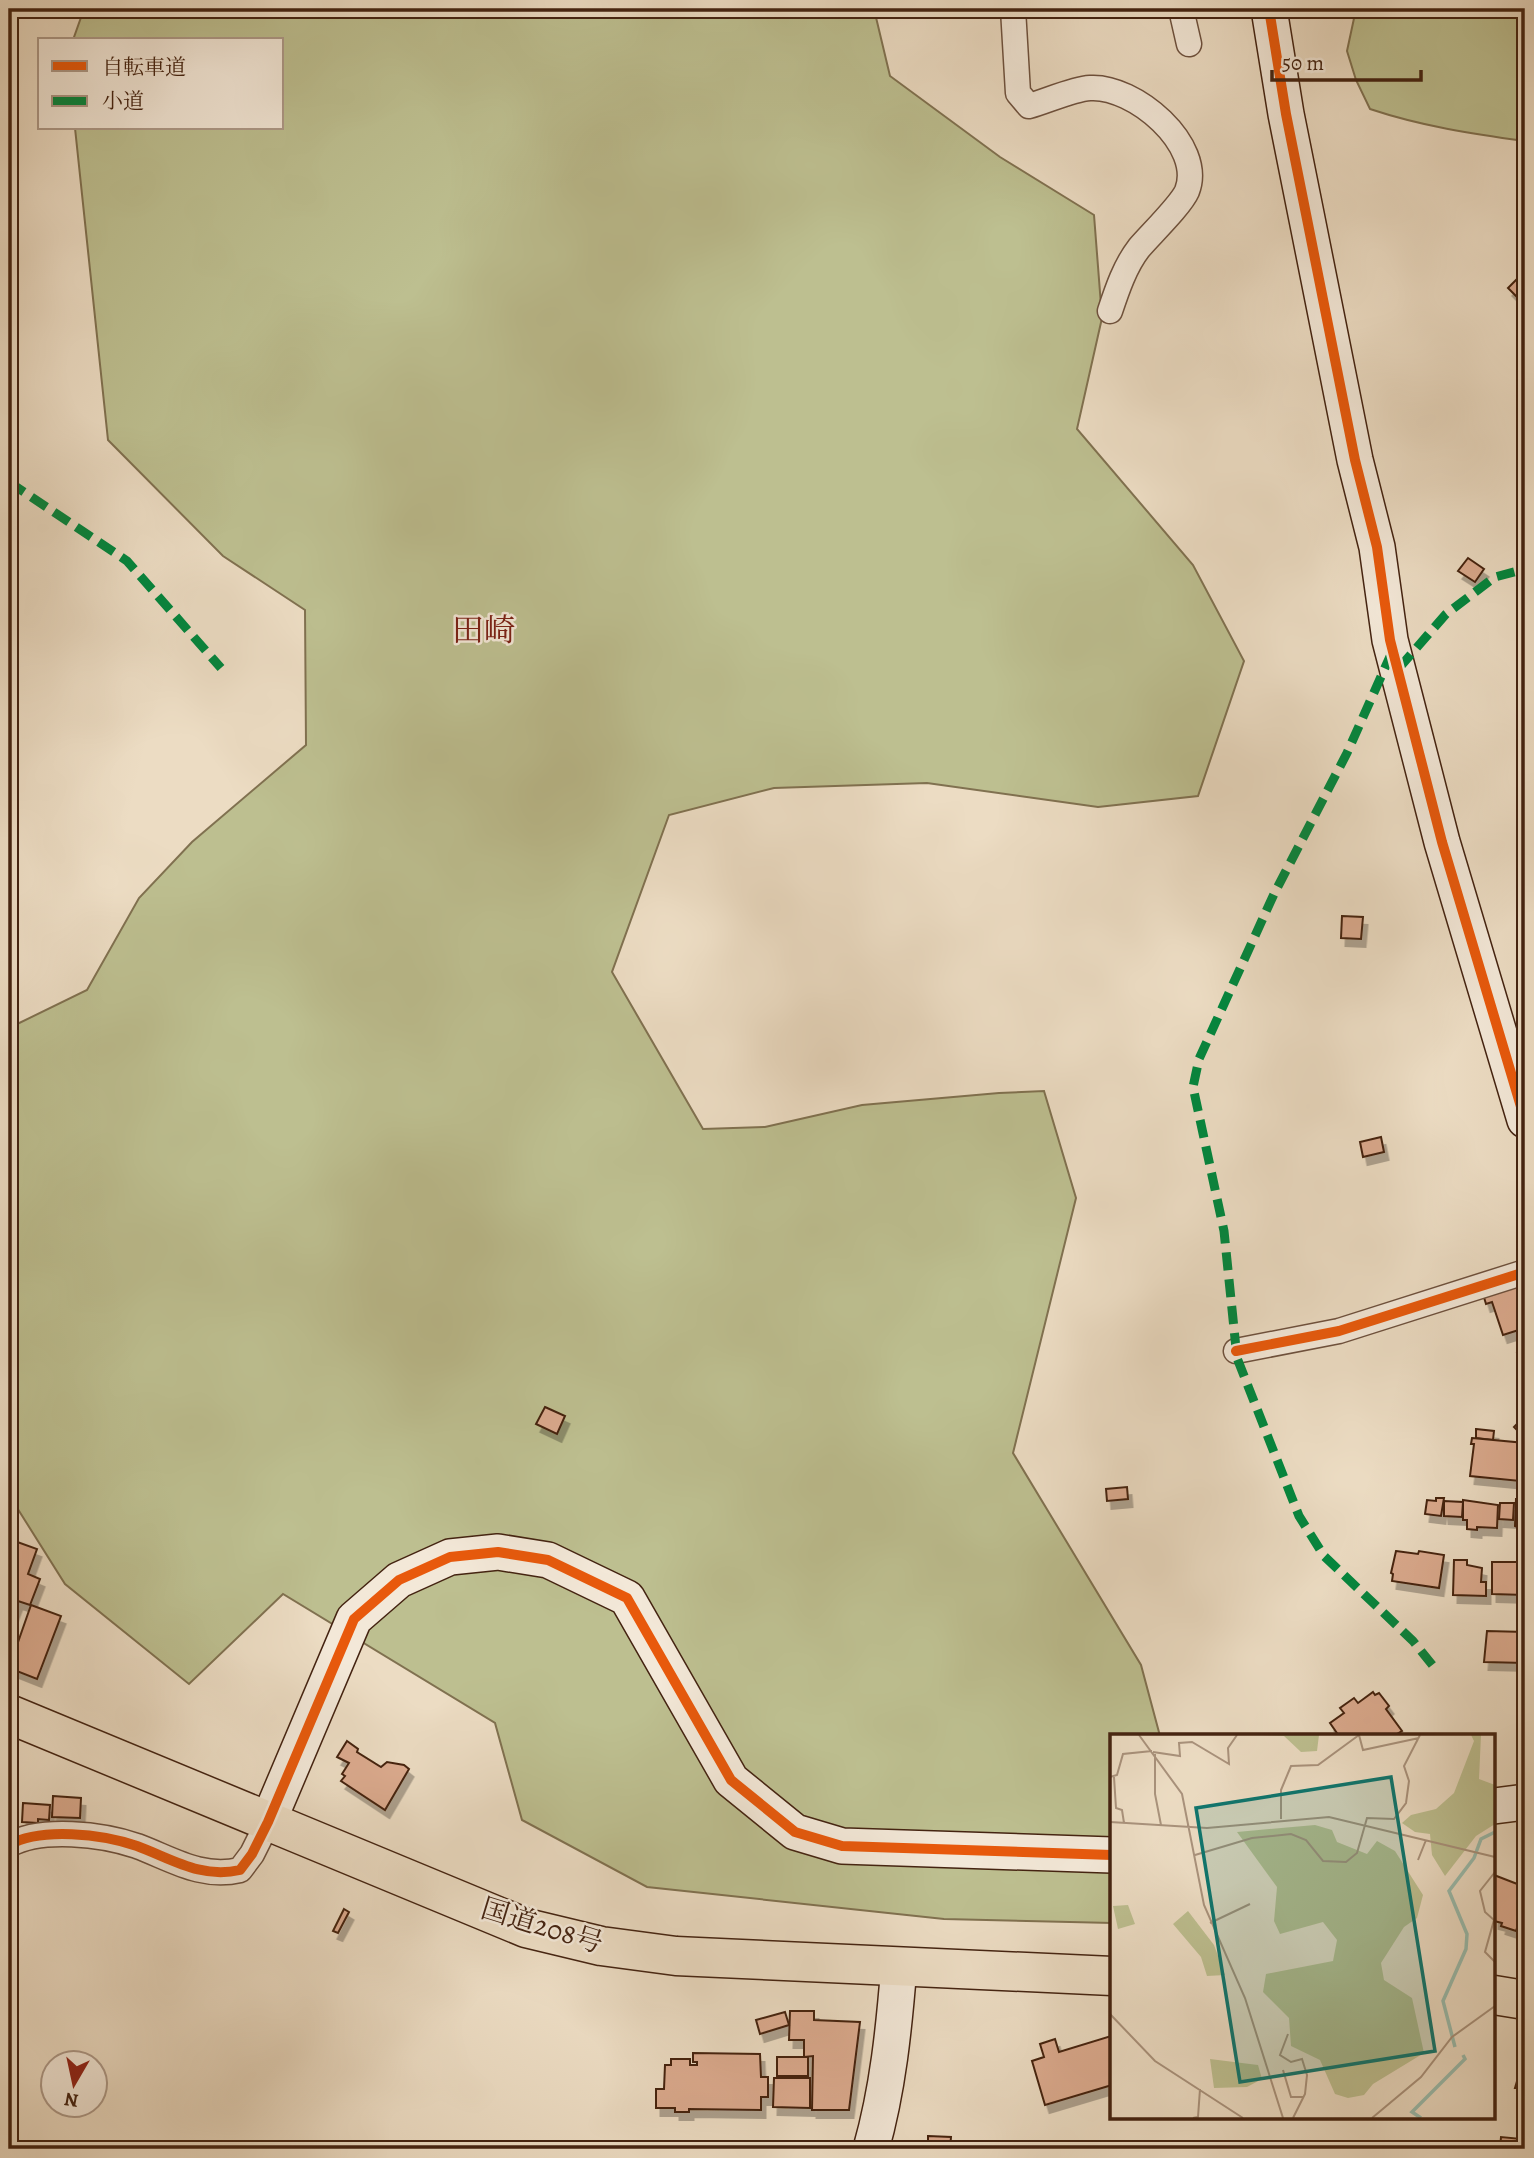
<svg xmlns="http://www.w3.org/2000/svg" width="1534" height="2158" font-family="Alegreya,'Noto Serif JP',serif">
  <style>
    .green { fill: #bdbf90; stroke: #807150; stroke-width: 2 }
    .building { fill: #dcab8f; stroke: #442311; stroke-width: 2; filter: url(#shadow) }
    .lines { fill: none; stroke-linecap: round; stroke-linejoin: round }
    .street-casing { stroke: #6e513e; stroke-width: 27 }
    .secondary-casing { stroke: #442311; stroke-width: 38 }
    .highway-casing { stroke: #442311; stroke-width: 41 }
    .street { stroke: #f3e8d8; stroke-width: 24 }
    .secondary { stroke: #f3e8d8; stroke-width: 35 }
    .highway { stroke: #ecdcc3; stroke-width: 38 }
    .quiet { stroke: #00873e; stroke-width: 9; stroke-dasharray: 18 9; stroke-linecap: butt }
    .cycleway-casing { stroke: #f3e8d8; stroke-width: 15 }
    .cycleway { stroke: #e8590c; stroke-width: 10 }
    .labels { text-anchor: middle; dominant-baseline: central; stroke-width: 5; stroke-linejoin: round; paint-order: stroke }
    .street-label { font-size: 28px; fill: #442311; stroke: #f3e8d8 }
    .quarter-label { font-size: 32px; fill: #7a1f14; stroke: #f3e8d8 }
    .inset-river { fill: none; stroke: #9abcad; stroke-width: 3.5 }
    .inset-road { fill: none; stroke: #a9927c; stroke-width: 2 }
    .view { fill: #0f766e; fill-opacity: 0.15; stroke: #0f766e; stroke-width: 3.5 }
    .inset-edge { fill: none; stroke: #442311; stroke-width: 3.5 }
  </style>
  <defs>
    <filter id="shadow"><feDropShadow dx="4.5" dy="8" stdDeviation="0" flood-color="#0004"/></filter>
  </defs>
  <rect width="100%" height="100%" fill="#ecdcc3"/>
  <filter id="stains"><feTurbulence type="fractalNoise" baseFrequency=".00286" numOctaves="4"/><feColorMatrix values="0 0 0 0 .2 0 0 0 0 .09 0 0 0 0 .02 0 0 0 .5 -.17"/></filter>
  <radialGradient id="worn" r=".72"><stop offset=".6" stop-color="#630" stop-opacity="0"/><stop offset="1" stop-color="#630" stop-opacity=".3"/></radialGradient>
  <g class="green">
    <path d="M 84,9 L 874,9 L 890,76 L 1000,157 L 1094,215 L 1102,318 L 1077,429 L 1193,565 L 1244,661 L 1198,796 L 1098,807 L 927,783 L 774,788 L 669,815 L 612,972 L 703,1129 L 765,1127 L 862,1105 L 999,1093 L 1044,1091 L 1076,1198 L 1013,1453 L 1141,1665 L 1160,1736 L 1112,1736 L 1112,1923 L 944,1919 L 647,1887 L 522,1820 L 495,1723 L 283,1594 L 189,1684 L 65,1584 L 9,1495 L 9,1028 L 87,990 L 139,898 L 192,842 L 306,745 L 305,610 L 223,556 L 108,440 L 75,128 L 282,128 L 282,40 L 73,40 Z"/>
    <path d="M 1356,9 L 1525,9 L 1525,141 C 1472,134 1421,126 1370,109 L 1356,80 L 1347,51 Z"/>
  </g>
  <g class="building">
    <path d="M 1525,271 L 1525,305 L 1508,288 Z"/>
    <path d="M 1468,558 L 1484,569 L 1475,582 L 1458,571 Z"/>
    <path d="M 1342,916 L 1363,917 L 1361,939 L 1341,938 Z"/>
    <path d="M 1381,1137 L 1384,1152 L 1363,1157 L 1360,1142 Z"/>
    <path d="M 1522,1283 L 1525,1292 L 1525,1328 L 1503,1335 L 1492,1302 L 1486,1304 L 1483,1294 Z"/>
    <path d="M 1525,1351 L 1525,1372 L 1521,1373 L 1517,1353 Z"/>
    <path d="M 545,1407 L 565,1416 L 557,1434 L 536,1424 Z"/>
    <path d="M 1525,1416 L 1525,1438 L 1514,1427 Z"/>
    <path d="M 1476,1429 L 1494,1431 L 1493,1440 L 1476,1438 Z"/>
    <path d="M 1472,1438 L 1525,1443 L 1520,1481 L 1470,1476 L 1474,1444 L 1471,1444 Z"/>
    <path d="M 1127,1487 L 1128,1499 L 1107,1501 L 1106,1489 Z"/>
    <path d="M 1436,1498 L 1444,1498 L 1441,1516 L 1425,1514 L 1427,1500 L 1436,1501 Z"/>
    <path d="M 1516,1499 L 1525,1499 L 1525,1530 L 1515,1526 Z"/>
    <path d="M 1463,1500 L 1498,1505 L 1497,1528 L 1477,1527 L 1477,1530 L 1467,1529 L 1467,1520 L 1463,1520 Z"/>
    <path d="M 1444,1501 L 1463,1502 L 1462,1517 L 1444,1516 Z"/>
    <path d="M 1500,1503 L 1514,1503 L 1513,1520 L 1499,1519 Z"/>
    <path d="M 9,1539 L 37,1549 L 28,1574 L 40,1579 L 30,1605 L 18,1601 L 13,1614 L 9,1612 Z"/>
    <path d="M 1396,1551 L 1418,1554 L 1419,1551 L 1444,1555 L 1439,1588 L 1392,1581 L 1393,1574 L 1391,1573 Z"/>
    <path d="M 1454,1560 L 1467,1560 L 1467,1565 L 1482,1568 L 1481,1582 L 1486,1582 L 1486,1596 L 1453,1595 Z"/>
    <path d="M 1522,1560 L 1525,1560 L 1525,1595 L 1492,1594 L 1492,1562 L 1522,1562 Z"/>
    <path d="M 31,1605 L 61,1616 L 37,1679 L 9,1668 Z"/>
    <path d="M 1487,1631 L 1525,1632 L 1525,1663 L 1484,1662 Z"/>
    <path d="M 1373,1692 L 1375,1695 L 1379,1693 L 1389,1706 L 1386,1709 L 1402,1731 L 1397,1734 L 1399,1736 L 1339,1736 L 1330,1723 L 1344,1713 L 1340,1708 L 1354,1698 L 1358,1703 Z"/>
    <path d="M 347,1741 L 358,1749 L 357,1752 L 381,1767 L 387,1762 L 404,1765 L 409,1769 L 385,1810 L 341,1781 L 345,1776 L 342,1774 L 349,1763 L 337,1757 Z"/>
    <path d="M 53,1796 L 81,1798 L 80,1818 L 52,1817 Z"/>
    <path d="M 23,1803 L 50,1805 L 49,1820 L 38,1819 L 38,1823 L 22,1822 Z"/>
    <path d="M 1494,1875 L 1525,1887 L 1525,1926 L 1518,1925 L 1516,1931 L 1501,1926 L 1502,1923 L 1494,1921 Z"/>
    <path d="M 344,1909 L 349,1912 L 338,1933 L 333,1931 Z"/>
    <path d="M 790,2011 L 814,2011 L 814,2020 L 860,2022 L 849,2110 L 812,2110 L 813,2056 L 804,2057 L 804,2040 L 789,2040 Z"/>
    <path d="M 785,2012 L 789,2025 L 760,2034 L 756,2020 Z"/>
    <path d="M 1111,2036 L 1112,2085 L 1045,2105 L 1032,2061 L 1044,2057 L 1040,2044 L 1055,2039 L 1059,2052 Z"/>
    <path d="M 693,2053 L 760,2054 L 761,2077 L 768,2077 L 768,2097 L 761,2097 L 761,2110 L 689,2109 L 689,2112 L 675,2112 L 675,2108 L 656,2108 L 656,2089 L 664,2089 L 665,2065 L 671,2065 L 671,2059 L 690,2059 L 690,2065 L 697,2065 L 697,2062 L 693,2062 Z"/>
    <rect x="777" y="2057" width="31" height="19"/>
    <path d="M 1520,2071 L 1525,2071 L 1525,2099 L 1518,2098 L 1518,2088 L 1515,2088 Z"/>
    <path d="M 774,2078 L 810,2078 L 810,2108 L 773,2107 Z"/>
    <path d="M 928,2136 L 951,2137 L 950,2149 L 928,2149 Z"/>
    <path d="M 1521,2136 L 1525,2136 L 1525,2149 L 1500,2149 L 1501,2137 L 1521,2139 Z"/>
  </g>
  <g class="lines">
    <g class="street-casing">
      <g id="street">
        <path d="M 1013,9 L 1018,93 L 1029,106 C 1047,101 1073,89 1090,88 C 1134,85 1205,145 1187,191 C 1181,205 1150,235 1139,248 C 1125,266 1117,290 1110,311"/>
        <path d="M 1181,9 L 1189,44"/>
        <path d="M 1236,1351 L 1339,1331 L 1525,1272"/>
        <path d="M 9,1845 C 41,1827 102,1834 137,1846 C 172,1859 201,1879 240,1870 L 252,1854 L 268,1822"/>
      </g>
    </g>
    <g class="secondary-casing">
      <g id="secondary">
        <path d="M 1269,9 L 1286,114 L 1307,219 L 1355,460 L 1377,547 L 1390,640 L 1442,842 L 1525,1120"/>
        <path d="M 1494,1806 L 1525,1802"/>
        <path d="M 268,1822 L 354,1619 L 399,1580 L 450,1557 L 498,1552 L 548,1560 L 627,1598 L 731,1780 L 795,1832 L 842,1846 L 1112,1855"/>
        <path d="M 871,2149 C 888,2089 894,2028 899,1966"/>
      </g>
    </g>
    <g class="highway-casing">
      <g id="highway">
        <path d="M 9,1714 L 526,1928 L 601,1946 L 676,1956 L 1112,1976"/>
        <path d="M 1494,1995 L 1525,2000"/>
      </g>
    </g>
    <use href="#street" class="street"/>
    <use href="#secondary" class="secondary"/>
    <use href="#highway" class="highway"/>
    <g class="quiet">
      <path d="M 9,482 L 127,561 L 221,668"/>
      <path d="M 1392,652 L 1347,753 L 1274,894 L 1199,1059 L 1193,1087 L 1224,1231 L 1237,1358 L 1299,1516 L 1324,1556 L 1413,1641 L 1438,1672"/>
      <path d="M 1399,668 L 1446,614 L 1495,577 L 1525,569"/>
    </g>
    <g class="cycleway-casing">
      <g id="cycleway">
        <path d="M 1269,9 L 1286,114 L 1307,219 L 1355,460 L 1377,547 L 1390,640 L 1442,842 L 1525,1120"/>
        <path d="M 1236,1351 L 1339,1331 L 1525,1272"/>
        <path d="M 9,1845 C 41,1827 102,1834 137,1846 C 172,1859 201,1879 240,1870 L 252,1854 L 268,1822 L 354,1619 L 399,1580 L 450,1557 L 498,1552 L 548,1560 L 627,1598 L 731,1780 L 795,1832 L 842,1846 L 1112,1855"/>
      </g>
    </g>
    <use href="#cycleway" class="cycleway"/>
  </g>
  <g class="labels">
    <g class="street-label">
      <text transform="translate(542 1926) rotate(17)">国道208号</text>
    </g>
    <g class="quarter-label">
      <text x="484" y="630">田崎</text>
    </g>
  </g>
  <g transform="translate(1110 1734)">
    <rect width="385" height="385" fill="#ecdcc3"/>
    <path d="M 153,1 L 209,1 L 207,17 L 191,18 L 174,2 ZM 361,1 L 371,1 L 369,45 L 385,51 L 385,90 L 366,102 L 335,142 L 322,121 L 320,100 L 305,98 L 292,89 L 301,81 L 326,75 L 344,59 L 364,7 ZM 205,91 L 222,96 L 227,108 L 257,120 L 267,107 L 285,117 L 313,161 L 307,184 L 294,193 L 271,229 L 274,246 L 302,264 L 314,319 L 263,350 L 254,361 L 238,364 L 225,360 L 210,326 L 181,312 L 179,284 L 153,258 L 156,240 L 223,227 L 227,206 L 213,188 L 170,200 L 164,187 L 167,153 L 127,98 ZM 18,171 L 25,190 L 8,195 L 3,172 ZM 78,177 L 104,211 L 115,241 L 97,242 L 91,223 L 63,190 ZM 100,325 L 148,331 L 152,345 L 137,353 L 104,354 Z" fill="#bdbf90"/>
    <path class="inset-river" d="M 345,313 L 333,267 L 356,215 L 357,200 L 339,157 L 364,124 L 371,105 L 385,98M 311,384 L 302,378 L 355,325 L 353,321"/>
    <path class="inset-road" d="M 29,1 L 72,60 L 94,171 L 135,264 L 173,384M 249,1 L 253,16 L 309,4M 43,18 L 70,22 L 69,9 L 82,8 L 119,30 L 118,14 L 127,1M 45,20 L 45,60 L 51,91M 0,43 L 7,41 L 13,20 L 42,17M 4,43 L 6,74 L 12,76 L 14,89M 171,85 L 171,56 L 181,32 L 208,31 L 249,1M 0,88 L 97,94 L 219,83 L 385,123M 85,121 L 142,104 L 181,100 L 196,106 L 213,127 L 236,128 L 247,119 L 257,84 L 284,85 L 296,69 L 299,47 L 294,32 L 310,1M 308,126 L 316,106M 385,138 L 370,157 L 375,178 L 384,186 L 375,218 L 385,228M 100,189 L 140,170M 0,280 L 45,327 L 133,384M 178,300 L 170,321 L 181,328 L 192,325 L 197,341 L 195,360 L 183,384M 173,336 L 181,363 L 193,363M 83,384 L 88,383 L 90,355M 262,384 L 311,343 L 342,303 L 385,272"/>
    <path class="view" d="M 281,43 L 325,317 L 130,348 L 86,74 Z"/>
    <rect width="385" height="385" class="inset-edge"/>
  </g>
  <rect width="1534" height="2158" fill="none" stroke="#ecdcc3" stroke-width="35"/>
  <rect x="10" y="10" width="1513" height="2137" fill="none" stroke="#442311" stroke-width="3.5"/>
  <rect x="18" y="18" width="1499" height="2123" fill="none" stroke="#442311" stroke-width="2"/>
  <rect x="38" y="38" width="245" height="91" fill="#f3e8d8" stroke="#ad9988" stroke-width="2"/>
  <rect x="52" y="61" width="35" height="10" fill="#e8590c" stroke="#ad9988" stroke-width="2"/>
  <text x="102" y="74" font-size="21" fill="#442311">自転車道</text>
  <rect x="52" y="96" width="35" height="10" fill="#00873e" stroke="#ad9988" stroke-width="2"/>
  <text x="102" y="108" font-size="21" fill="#442311">小道</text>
  <g transform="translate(74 2084) rotate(189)"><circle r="33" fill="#f3e8d8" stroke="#ad9988" stroke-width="2"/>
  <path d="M0-5L12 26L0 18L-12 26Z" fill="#8f2418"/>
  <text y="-10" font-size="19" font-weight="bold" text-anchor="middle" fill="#442311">N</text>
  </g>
  <path d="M1272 70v10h149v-10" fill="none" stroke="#442311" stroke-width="3.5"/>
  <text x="1282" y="70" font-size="21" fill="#442311" stroke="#f3e8d8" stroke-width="5" paint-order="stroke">50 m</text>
  <rect width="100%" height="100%" filter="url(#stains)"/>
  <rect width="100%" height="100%" fill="url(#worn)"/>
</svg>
